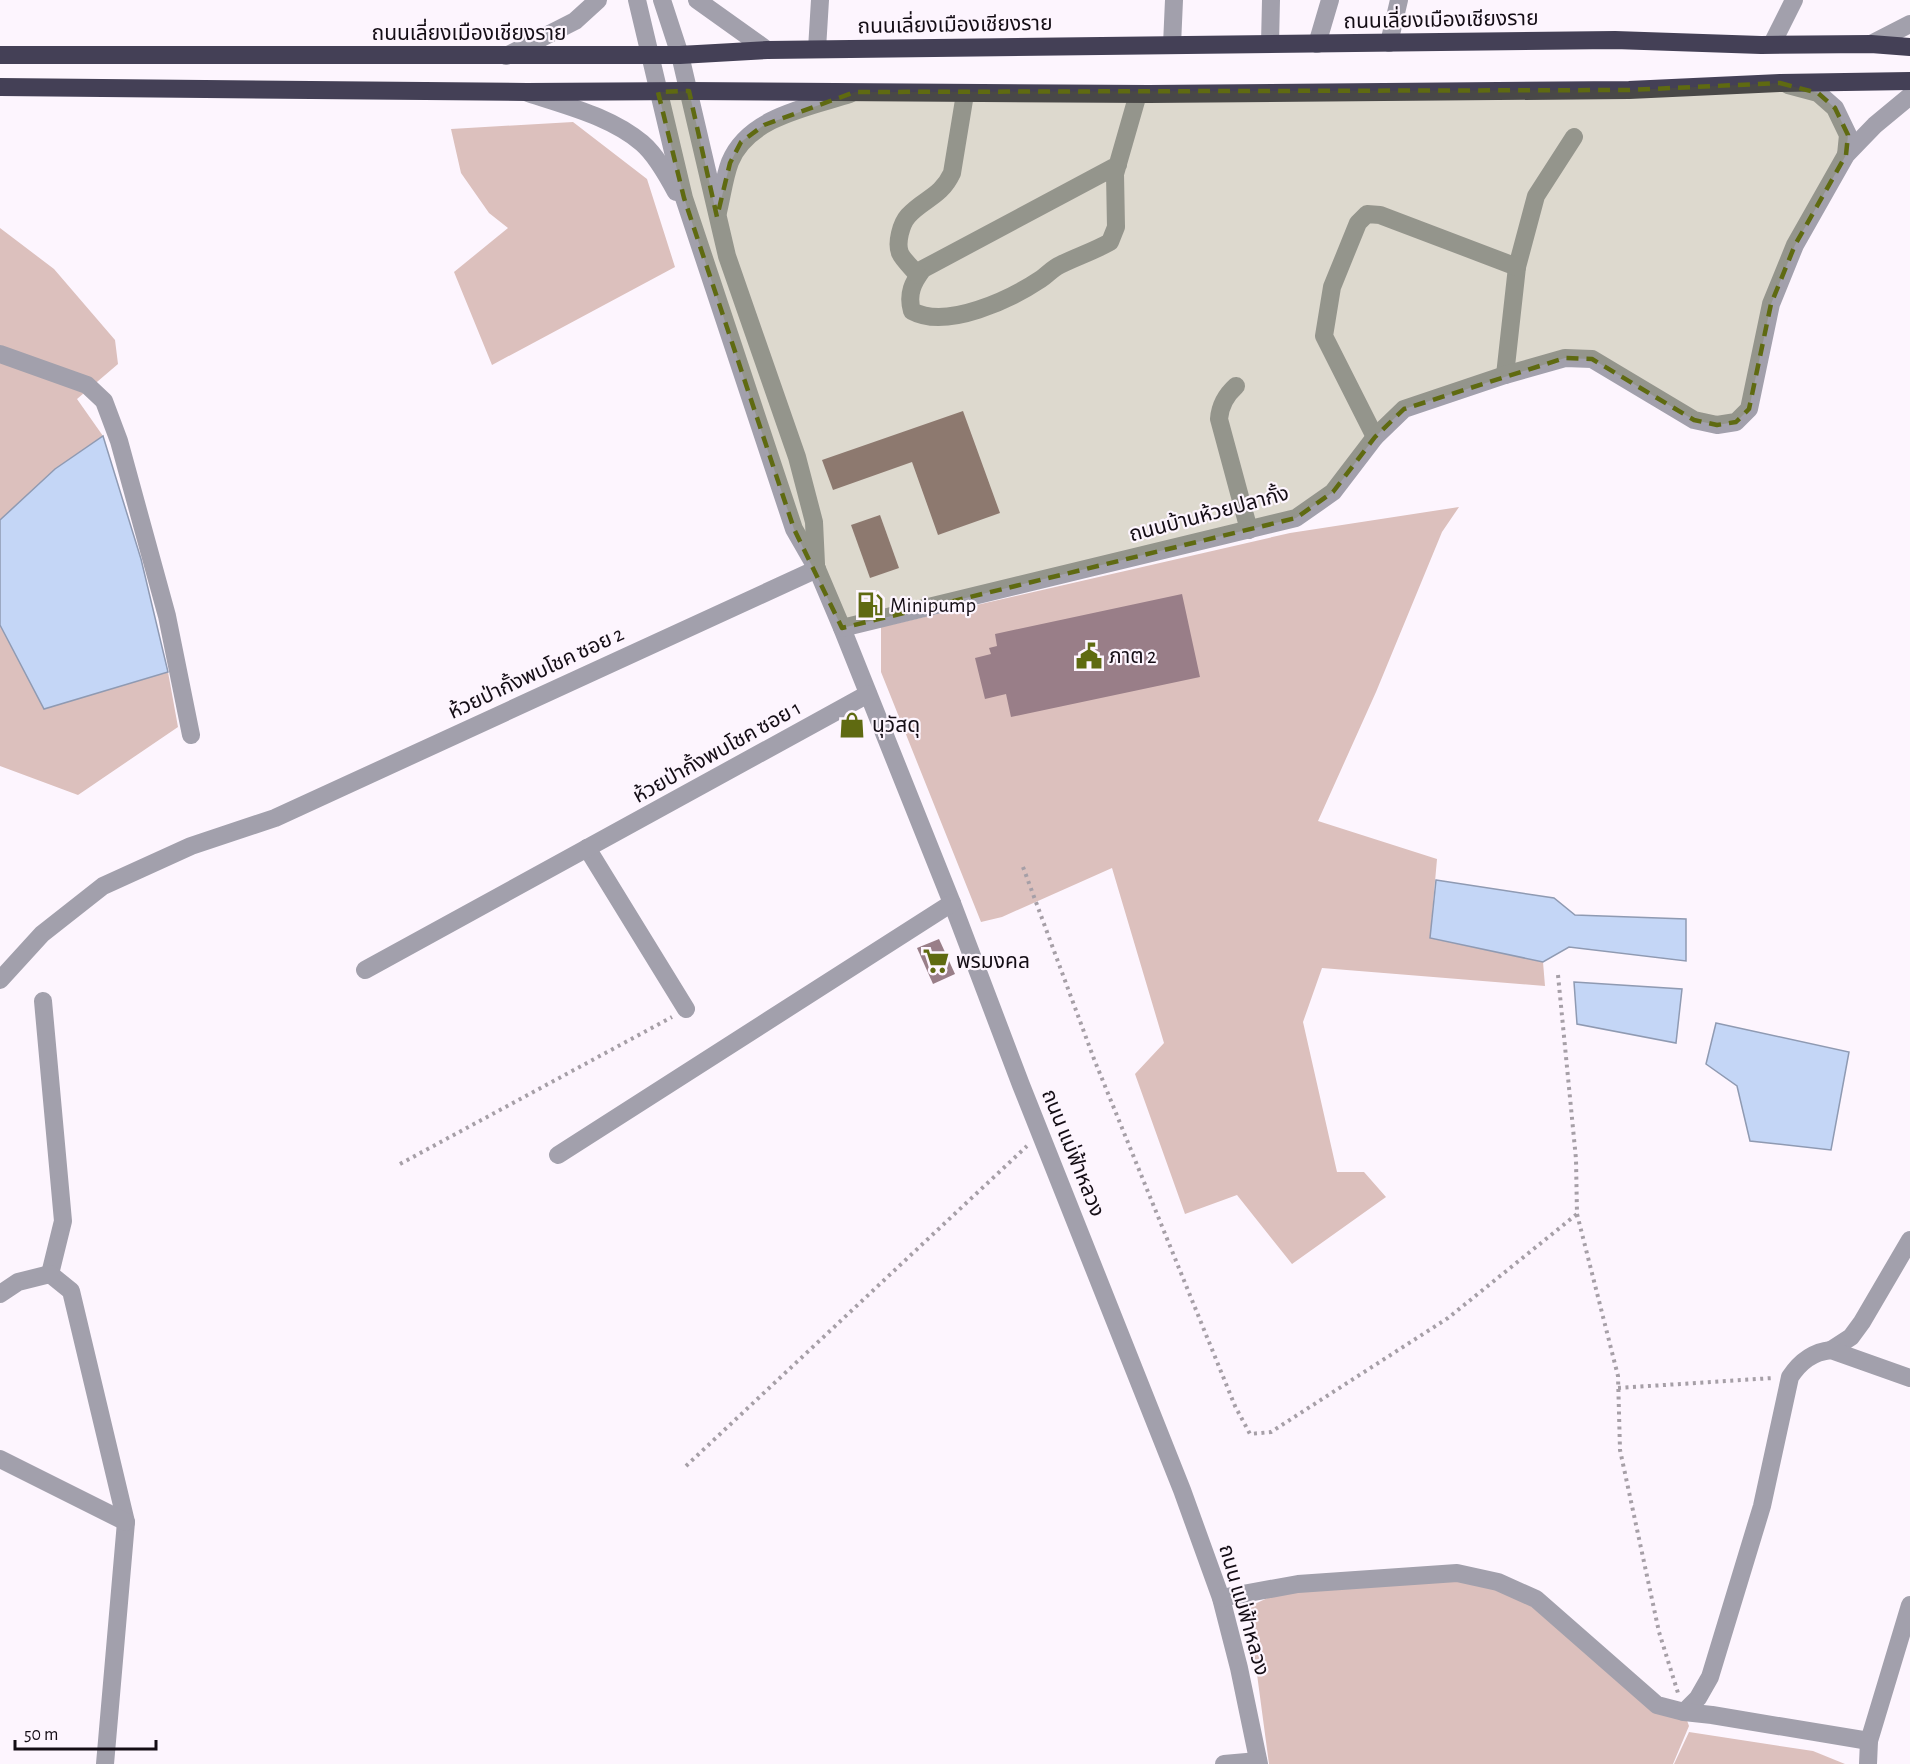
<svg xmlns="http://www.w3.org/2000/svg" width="1910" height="1764" font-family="'Alegreya Sans','Noto Sans Thai',sans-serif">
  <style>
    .green { fill: #dcc0bd }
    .water { fill: #c4d6f6; stroke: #8f9ab2; stroke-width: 1.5 }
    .building { fill: #997e88 }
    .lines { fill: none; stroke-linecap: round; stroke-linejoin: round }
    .path { stroke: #a69fa7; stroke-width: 4; stroke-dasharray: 3 4.5; stroke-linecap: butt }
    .minor { stroke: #a2a0ac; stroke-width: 18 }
    .highway { stroke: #444056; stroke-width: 18 }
    .marked { fill: #5f6a11; fill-opacity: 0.2; stroke: #5f6a11; stroke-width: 4.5; stroke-dasharray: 12 8; stroke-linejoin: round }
    .labels { text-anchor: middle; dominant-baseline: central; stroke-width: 4.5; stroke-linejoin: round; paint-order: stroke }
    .street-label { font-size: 21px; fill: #140d15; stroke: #fdf5fe }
    .poi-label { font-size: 21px; fill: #140d15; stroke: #fdf5fe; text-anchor: start }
  </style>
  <rect width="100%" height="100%" fill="#fdf5fe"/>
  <g class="green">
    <path d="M 573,122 L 647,179 L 675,267 L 492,365 L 454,272 L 508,228 L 489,213 L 461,173 L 451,129 Z"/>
    <path d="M 0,228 L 54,269 L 115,340 L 118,364 L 77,399 L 103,436 L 55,469 L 0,520 Z"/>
    <path d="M 1459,507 L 1442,532 L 1376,692 L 1318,821 L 1437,859 L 1430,938 L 1543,962 L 1545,986 L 1322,968 L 1303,1022 L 1337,1172 L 1364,1172 L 1386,1197 L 1292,1264 L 1237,1195 L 1185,1214 L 1135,1074 L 1164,1043 L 1112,868 L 1002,917 L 981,922 L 881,672 L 881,627 L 1290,533 Z"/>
    <path d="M 0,625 L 44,708 L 168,672 L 178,727 L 78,795 L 0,766 Z"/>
    <path d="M 1457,1573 L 1536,1599 L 1657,1705 L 1684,1712 L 1689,1726 L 1673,1764 L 1269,1764 L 1248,1607 L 1298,1584 Z"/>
    <path d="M 1689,1732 L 1813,1751 L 1845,1764 L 1674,1764 Z"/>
  </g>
  <g class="water">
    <path d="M 103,436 L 141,559 L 168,672 L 44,709 L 0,625 L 0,520 L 55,469 Z"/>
    <path d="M 1436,880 L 1554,898 L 1575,915 L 1686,919 L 1686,961 L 1569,947 L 1543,962 L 1430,938 Z"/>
    <path d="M 1574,982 L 1682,989 L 1676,1043 L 1577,1024 Z"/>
    <path d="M 1716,1023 L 1849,1052 L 1831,1150 L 1750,1141 L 1737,1086 L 1706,1064 Z"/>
  </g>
  <g class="building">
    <path d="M 963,411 L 1000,513 L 938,535 L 912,462 L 833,490 L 822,460 Z"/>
    <path d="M 880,515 L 899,568 L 870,578 L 851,525 Z"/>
    <path d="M 1182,594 L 1200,677 L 1011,717 L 1006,694 L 985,699 L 975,658 L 991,654 L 989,648 L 997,646 L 995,634 Z"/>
    <path d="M 939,939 L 955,974 L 933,984 L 917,948 Z"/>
  </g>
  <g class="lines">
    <g class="path">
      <path d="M 1023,867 L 1094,1059 L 1235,1406 L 1250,1434 L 1271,1432 L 1448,1318 L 1577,1214"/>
      <path d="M 1558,975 L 1576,1159 L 1577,1214 L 1618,1376 L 1620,1450 L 1659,1632 L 1678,1693"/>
      <path d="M 400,1164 L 672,1017"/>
      <path d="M 1618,1388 L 1773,1378"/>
      <path d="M 686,1466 L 1027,1146"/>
    </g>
    <g class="minor">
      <path d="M 637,0 L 684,198 L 794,529 L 817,569 L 842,628 L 952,903 L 1021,1085 L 1182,1490 L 1221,1598 L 1239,1668 L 1259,1764"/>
      <path d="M 662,0 L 680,55 L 727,256 L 797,457 L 814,522 L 816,564"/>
      <path d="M 697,0 L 767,50"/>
      <path d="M 1389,43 L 1399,0"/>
      <path d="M 1270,44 L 1271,0"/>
      <path d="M 1317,44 L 1330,0"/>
      <path d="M 1772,44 L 1794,0"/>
      <path d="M 1871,44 L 1910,24"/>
      <path d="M 1172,45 L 1174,0"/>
      <path d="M 817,49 L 820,0"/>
      <path d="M 506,56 L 575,21 L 598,0"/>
      <path d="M 1788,85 L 1818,93 L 1835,108 L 1848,135 L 1846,155"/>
      <path d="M 528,93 C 566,106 610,116 642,143 C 656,155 667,175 676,192"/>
      <path d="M 1118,165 L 923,269 C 913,282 907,294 912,311 C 947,330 1011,299 1041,279 C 1048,274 1053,268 1060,265 C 1076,257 1094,251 1110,242 L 1116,227 L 1115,174 L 1138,94"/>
      <path d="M 718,212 C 722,196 724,178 730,162 C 748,117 809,107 850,94"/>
      <path d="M 918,275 C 913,269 903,260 900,253 C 896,243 901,224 908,216 C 923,199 941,197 952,173 L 965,94"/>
      <path d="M 0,354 L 87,385 L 104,401 L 119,441 L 167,616 L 191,735"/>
      <path d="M 1505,375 L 1517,267 L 1536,196 L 1574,137"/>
      <path d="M 1236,386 C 1226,395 1220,405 1219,419 L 1249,530"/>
      <path d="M 1375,437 L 1324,336 L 1332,287 L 1358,223 L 1367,214 L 1380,215 L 1517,267"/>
      <path d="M 842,628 L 1296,518 L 1333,492 L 1375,437 L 1404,409 L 1505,375 L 1565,358 L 1592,359 L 1694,420 L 1717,425 L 1736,422 L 1749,409 L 1771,304 L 1795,245 L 1846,155 L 1875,125 L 1910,96"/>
      <path d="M 587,848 L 686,1009"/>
      <path d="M 365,970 L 868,694"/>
      <path d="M 0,980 L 42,934 L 103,886 L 191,846 L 275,818 L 817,569"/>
      <path d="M 43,1001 L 63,1221 L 50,1274"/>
      <path d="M 558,1155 L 952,903"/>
      <path d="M 0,1294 L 18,1282 L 50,1274 L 71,1291 L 126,1522 L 105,1764"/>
      <path d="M 1831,1350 L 1851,1337 L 1862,1322 L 1910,1240"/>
      <path d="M 0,1459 L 126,1522"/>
      <path d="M 1221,1598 L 1298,1584 L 1457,1573 L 1498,1582 L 1536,1599 L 1657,1705 L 1684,1712 L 1698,1698 L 1710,1677 L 1762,1506 L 1790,1377 C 1800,1362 1812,1352 1831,1350 L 1910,1378"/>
      <path d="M 1684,1712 L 1712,1715 L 1869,1741"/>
      <path d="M 1224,1764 L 1258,1761"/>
      <path d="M 1868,1764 L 1869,1741 L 1910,1605"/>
    </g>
    <g class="highway">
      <path d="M 0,55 L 680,55 L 767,50 L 1615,40 L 1761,45 L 1871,44 L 1910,47"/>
      <path d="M 0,87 L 527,92 L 689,91 L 1149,94 L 1629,90 L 1780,83 L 1910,81"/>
    </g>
  </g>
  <path class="marked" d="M 1780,83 L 1818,93 L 1835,108 L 1848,135 L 1846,155 L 1795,245 L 1771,304 L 1749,409 L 1736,422 L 1717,425 L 1694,420 L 1592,359 L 1565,358 L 1404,409 L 1375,437 L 1333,492 L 1296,518 L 842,628 L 794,529 L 684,198 L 658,92 L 689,91 L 717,217 L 730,163 L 741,142 L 764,125 L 855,92 L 1629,90 Z"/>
  <defs>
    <g id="fuel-bare" transform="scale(2.07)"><path d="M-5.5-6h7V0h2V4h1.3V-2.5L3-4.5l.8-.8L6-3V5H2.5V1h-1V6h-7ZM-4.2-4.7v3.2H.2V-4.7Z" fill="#5f6a11" stroke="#fdf5fe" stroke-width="2.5" paint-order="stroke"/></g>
    <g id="civic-bare" transform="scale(2.07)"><path d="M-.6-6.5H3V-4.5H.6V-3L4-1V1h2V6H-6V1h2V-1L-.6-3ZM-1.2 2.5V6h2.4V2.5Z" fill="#5f6a11" stroke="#fdf5fe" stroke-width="2.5" paint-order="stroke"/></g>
    <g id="shop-bare" transform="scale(2.07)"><path d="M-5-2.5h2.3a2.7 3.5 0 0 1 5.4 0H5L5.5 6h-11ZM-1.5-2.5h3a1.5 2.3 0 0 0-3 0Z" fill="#5f6a11" stroke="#fdf5fe" stroke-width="2.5" paint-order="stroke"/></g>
    <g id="supermarket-bare" transform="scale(2.07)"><path d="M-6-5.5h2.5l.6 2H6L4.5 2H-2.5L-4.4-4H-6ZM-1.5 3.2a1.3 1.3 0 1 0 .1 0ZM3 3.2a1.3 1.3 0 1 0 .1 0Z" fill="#5f6a11" stroke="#fdf5fe" stroke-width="2.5" paint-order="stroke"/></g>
  </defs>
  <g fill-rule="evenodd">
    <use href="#fuel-bare" x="870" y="605"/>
    <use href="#civic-bare" x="1089" y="656"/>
    <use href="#shop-bare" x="852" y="725"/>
    <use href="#supermarket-bare" x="936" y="961"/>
  </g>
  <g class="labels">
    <g class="street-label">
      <text transform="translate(1441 20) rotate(-1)">ถนนเลี่ยงเมืองเชียงราย</text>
      <text transform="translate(955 25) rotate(-1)">ถนนเลี่ยงเมืองเชียงราย</text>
      <text x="469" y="33">ถนนเลี่ยงเมืองเชียงราย</text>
      <text transform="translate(1209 514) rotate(-15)">ถนนบ้านห้วยปลากั้ง</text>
      <text transform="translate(536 673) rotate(-25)">ห้วยป่ากั้งพบโชค ซอย 2</text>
      <text transform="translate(717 752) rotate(-29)">ห้วยป่ากั้งพบโชค ซอย 1</text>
      <text transform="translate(1073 1153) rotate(68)">ถนน แม่ฟ้าหลวง</text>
      <text transform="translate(1244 1610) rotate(74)">ถนน แม่ฟ้าหลวง</text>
    </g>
    <g class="poi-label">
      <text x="890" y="605">Minipump</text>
      <text x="1109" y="656">ภาต 2</text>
      <text x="872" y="725">นุวัสดุ</text>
      <text x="956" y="961">พรมงคล</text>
    </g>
  </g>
  <path d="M15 1740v9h141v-9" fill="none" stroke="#140d15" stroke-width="3"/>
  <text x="24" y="1740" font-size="18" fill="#140d15" stroke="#fdf5fe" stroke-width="4.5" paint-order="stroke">50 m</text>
</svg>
